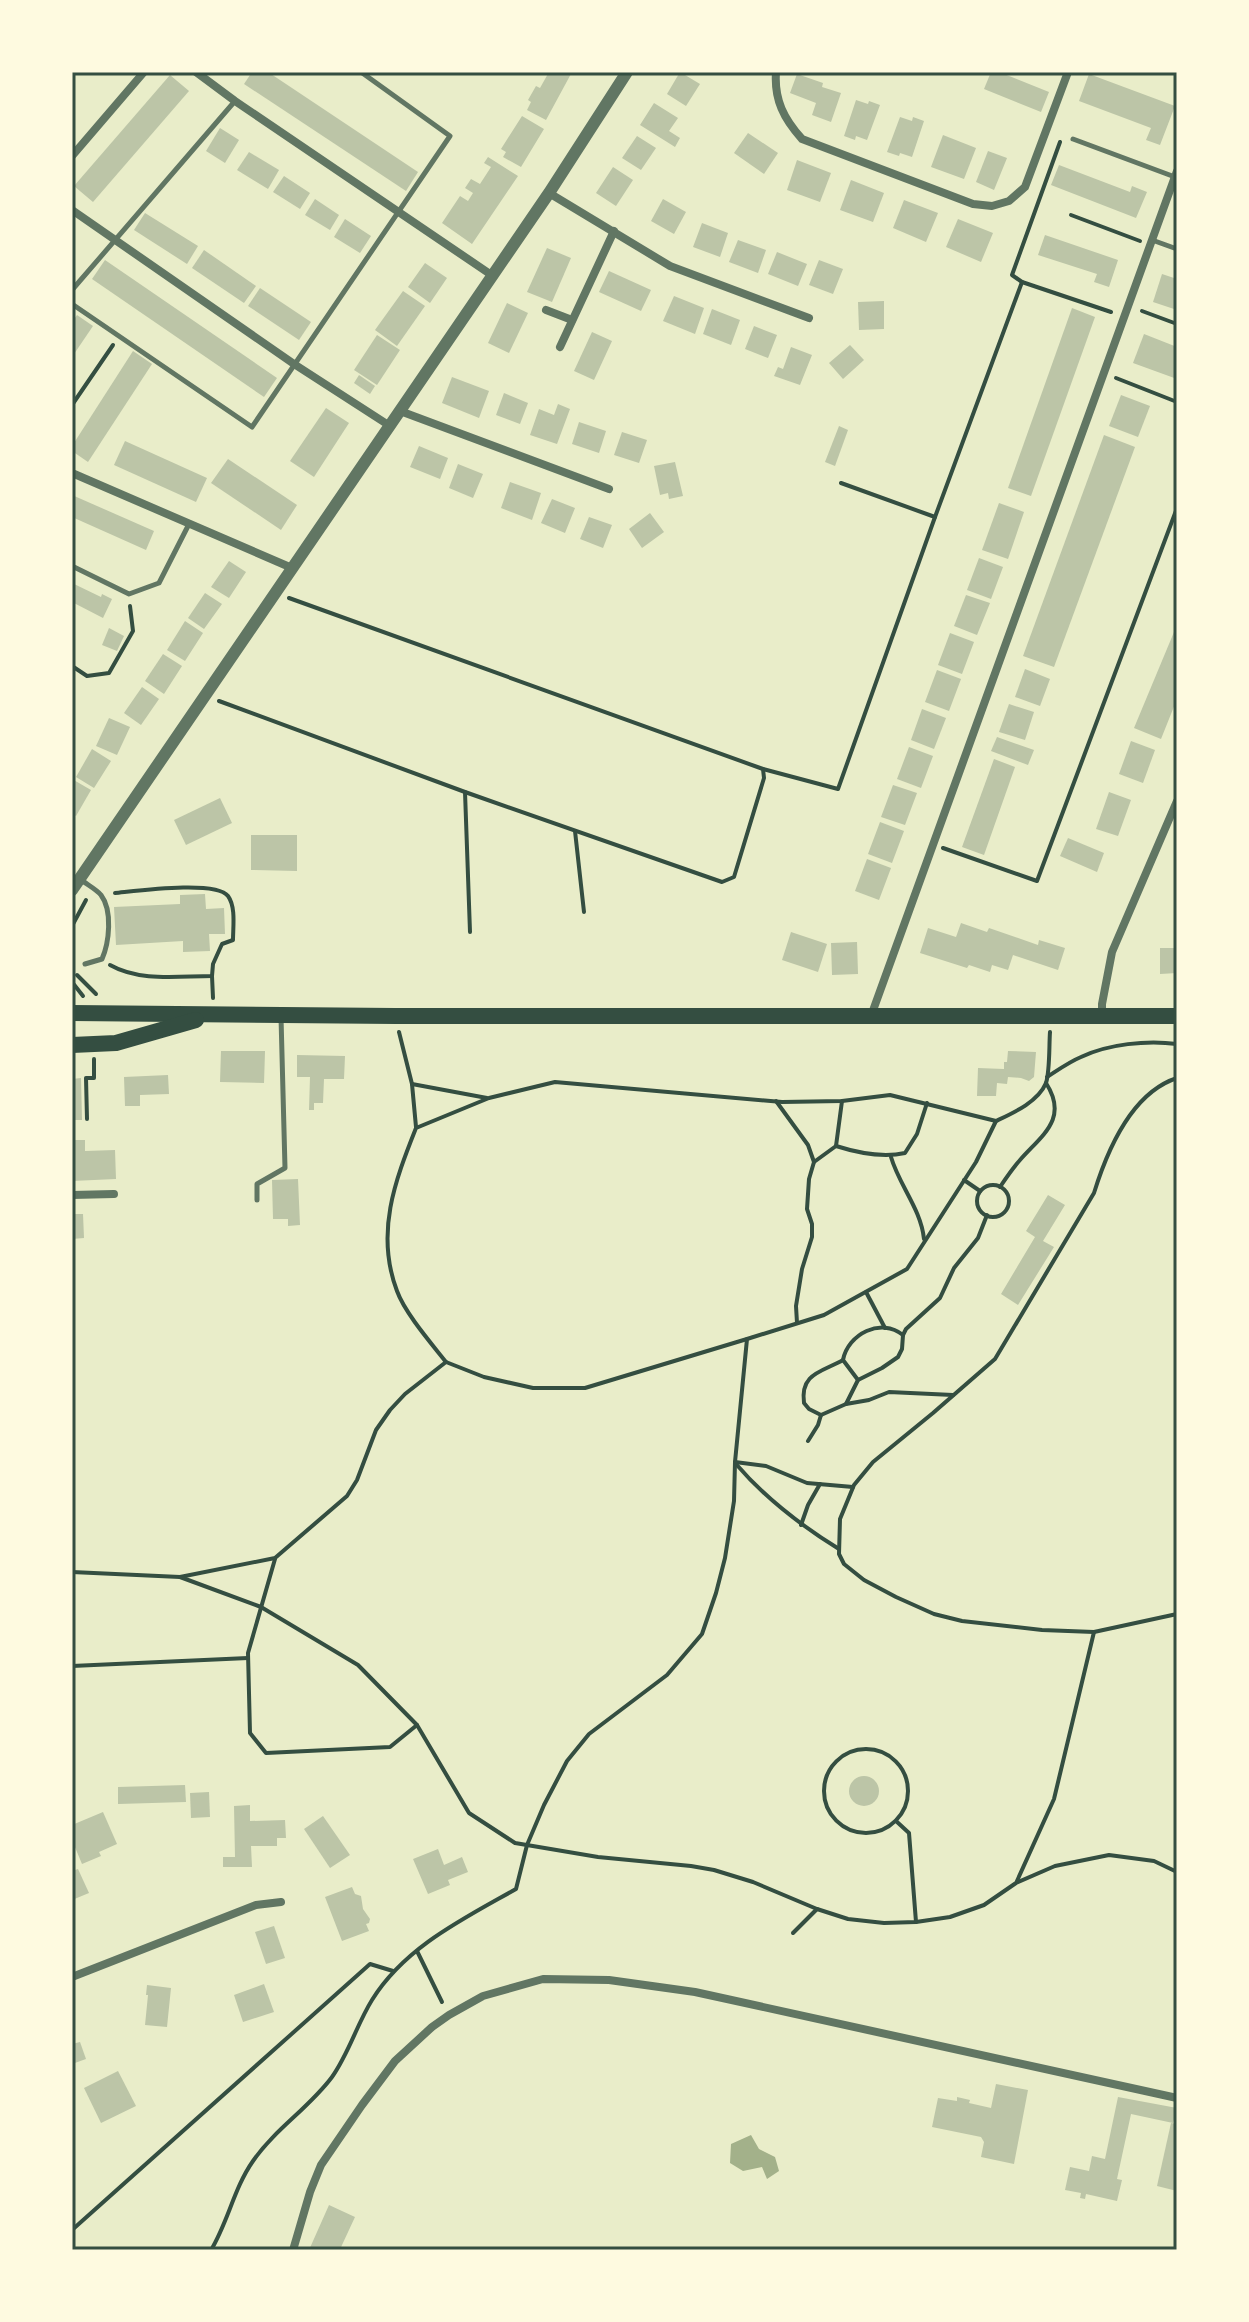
<svg xmlns="http://www.w3.org/2000/svg" width="1249" height="2322" font-family="'Work Sans',sans-serif">
  <style>
    .water { fill: #a3b18a }
    .building { fill: #bcc5a7 }
    .lines { fill: none; stroke-linecap: round; stroke-linejoin: round }
    .path { stroke: #344e41; stroke-width: 4 }
    .service { stroke: #617663; stroke-width: 5 }
    .minor { stroke: #617663; stroke-width: 8 }
    .tertiary { stroke: #617663; stroke-width: 12 }
    .trunk { stroke: #344e41; stroke-width: 16 }
    .neatline { fill: none; stroke: #344e41; stroke-width: 3 }
  </style>
  <rect width="100%" height="100%" fill="#e9edc9"/>
  <path class="water" d="M 751,2135 L 759,2149 L 775,2157 L 779,2171 L 767,2179 L 762,2167 L 743,2171 L 730,2163 L 731,2144 Z"/>
  <g class="building">
    <path d="M 252,72 L 268,72 L 418,172 L 406,191 L 244,84 Z"/>
    <path d="M 549,72 L 572,72 L 546,120 L 527,110 L 531,102 L 528,100 L 536,86 L 540,88 Z"/>
    <path d="M 680,72 L 700,84 L 686,106 L 667,94 Z"/>
    <path d="M 991,72 L 999,72 L 1049,92 L 1041,112 L 984,89 Z"/>
    <path d="M 797,74 L 823,83 L 822,87 L 841,93 L 831,122 L 812,115 L 816,103 L 790,93 Z"/>
    <path d="M 1089,74 L 1175,106 L 1160,145 L 1146,140 L 1151,128 L 1079,101 Z"/>
    <path d="M 170,75 L 189,91 L 93,202 L 74,186 Z"/>
    <path d="M 856,100 L 868,104 L 869,101 L 880,105 L 867,140 L 856,136 L 855,140 L 844,136 Z"/>
    <path d="M 654,103 L 678,118 L 669,131 L 680,138 L 675,147 L 640,125 Z"/>
    <path d="M 522,116 L 544,129 L 521,167 L 503,157 L 506,152 L 501,149 Z"/>
    <path d="M 900,117 L 912,121 L 913,117 L 924,121 L 912,157 L 900,153 L 899,156 L 887,152 Z"/>
    <path d="M 220,128 L 239,140 L 225,163 L 206,151 Z"/>
    <path d="M 748,133 L 778,153 L 764,174 L 734,153 Z"/>
    <path d="M 943,135 L 976,148 L 964,179 L 931,167 Z"/>
    <path d="M 637,136 L 656,148 L 641,170 L 622,158 Z"/>
    <path d="M 988,151 L 1007,158 L 994,190 L 976,182 Z"/>
    <path d="M 249,152 L 279,170 L 268,189 L 237,170 Z"/>
    <path d="M 488,157 L 518,176 L 472,244 L 442,223 L 460,196 L 468,201 L 473,193 L 465,188 L 471,179 L 480,184 L 491,167 L 484,163 Z"/>
    <path d="M 797,160 L 831,173 L 820,202 L 787,190 Z"/>
    <path d="M 1059,165 L 1130,192 L 1132,186 L 1147,192 L 1136,218 L 1051,185 Z"/>
    <path d="M 613,167 L 633,180 L 616,206 L 596,193 Z"/>
    <path d="M 284,176 L 310,193 L 300,209 L 273,192 Z"/>
    <path d="M 851,180 L 884,193 L 873,222 L 840,210 Z"/>
    <path d="M 315,199 L 339,215 L 330,230 L 305,215 Z"/>
    <path d="M 663,199 L 686,212 L 674,234 L 651,221 Z"/>
    <path d="M 904,200 L 938,213 L 926,242 L 893,228 Z"/>
    <path d="M 145,213 L 198,246 L 187,264 L 134,230 Z"/>
    <path d="M 345,219 L 371,236 L 360,253 L 334,237 Z"/>
    <path d="M 958,219 L 993,233 L 981,262 L 946,247 Z"/>
    <path d="M 702,223 L 728,233 L 720,257 L 693,247 Z"/>
    <path d="M 1045,235 L 1118,260 L 1109,287 L 1094,282 L 1097,274 L 1038,255 Z"/>
    <path d="M 738,240 L 766,250 L 758,273 L 729,262 Z"/>
    <path d="M 547,248 L 571,258 L 552,302 L 527,292 Z"/>
    <path d="M 204,250 L 256,286 L 244,303 L 192,268 Z"/>
    <path d="M 777,252 L 807,264 L 798,286 L 768,274 Z"/>
    <path d="M 105,260 L 277,378 L 264,397 L 92,279 Z"/>
    <path d="M 819,260 L 843,269 L 833,294 L 809,285 Z"/>
    <path d="M 425,263 L 447,278 L 430,303 L 408,287 Z"/>
    <path d="M 609,271 L 651,290 L 641,311 L 599,292 Z"/>
    <path d="M 1162,274 L 1177,279 L 1177,310 L 1153,302 Z"/>
    <path d="M 260,288 L 311,322 L 299,340 L 248,306 Z"/>
    <path d="M 403,291 L 425,306 L 397,346 L 375,330 Z"/>
    <path d="M 674,296 L 704,308 L 695,334 L 663,321 Z"/>
    <path d="M 884,301 L 884,329 L 859,330 L 858,302 Z"/>
    <path d="M 507,303 L 528,313 L 509,353 L 488,343 Z"/>
    <path d="M 1072,308 L 1095,317 L 1031,496 L 1008,488 Z"/>
    <path d="M 712,309 L 740,320 L 731,345 L 703,334 Z"/>
    <path d="M 77,315 L 93,326 L 72,357 L 72,322 Z"/>
    <path d="M 754,326 L 777,335 L 768,358 L 745,349 Z"/>
    <path d="M 592,332 L 612,341 L 594,380 L 574,371 Z"/>
    <path d="M 1144,334 L 1177,347 L 1177,379 L 1133,363 Z"/>
    <path d="M 377,335 L 400,350 L 377,385 L 354,370 Z"/>
    <path d="M 850,345 L 864,360 L 843,379 L 829,363 Z"/>
    <path d="M 791,347 L 812,355 L 800,385 L 774,376 L 778,367 L 783,369 Z"/>
    <path d="M 133,351 L 152,364 L 88,462 L 72,451 L 72,446 Z"/>
    <path d="M 359,375 L 375,386 L 370,394 L 354,383 Z"/>
    <path d="M 452,377 L 489,391 L 479,418 L 442,403 Z"/>
    <path d="M 504,393 L 528,403 L 520,424 L 496,415 Z"/>
    <path d="M 1121,395 L 1150,406 L 1138,437 L 1109,426 Z"/>
    <path d="M 558,404 L 570,409 L 557,444 L 530,435 L 539,409 L 554,415 Z"/>
    <path d="M 326,408 L 349,423 L 314,477 L 290,461 Z"/>
    <path d="M 579,422 L 606,431 L 599,453 L 572,444 Z"/>
    <path d="M 839,426 L 848,430 L 835,466 L 825,462 Z"/>
    <path d="M 622,432 L 647,440 L 639,463 L 614,455 Z"/>
    <path d="M 1104,435 L 1135,447 L 1054,667 L 1023,656 Z"/>
    <path d="M 125,441 L 207,478 L 196,502 L 114,465 Z"/>
    <path d="M 419,446 L 448,458 L 440,479 L 410,467 Z"/>
    <path d="M 228,459 L 297,505 L 281,530 L 211,483 Z"/>
    <path d="M 675,462 L 683,496 L 669,499 L 668,493 L 660,495 L 654,466 Z"/>
    <path d="M 458,464 L 483,474 L 473,498 L 449,488 Z"/>
    <path d="M 510,482 L 541,493 L 532,520 L 501,508 Z"/>
    <path d="M 72,495 L 154,531 L 146,550 L 72,517 Z"/>
    <path d="M 552,499 L 575,508 L 565,533 L 541,523 Z"/>
    <path d="M 999,503 L 1024,512 L 1008,559 L 982,550 Z"/>
    <path d="M 650,513 L 664,532 L 642,548 L 629,529 Z"/>
    <path d="M 589,517 L 612,525 L 603,548 L 580,539 Z"/>
    <path d="M 979,558 L 1003,567 L 991,599 L 967,590 Z"/>
    <path d="M 229,561 L 246,572 L 229,598 L 211,587 Z"/>
    <path d="M 72,583 L 101,597 L 102,594 L 112,599 L 103,618 L 72,602 Z"/>
    <path d="M 205,593 L 222,604 L 204,629 L 188,618 Z"/>
    <path d="M 966,595 L 990,603 L 977,635 L 954,626 Z"/>
    <path d="M 185,621 L 203,633 L 185,661 L 167,650 Z"/>
    <path d="M 109,628 L 124,636 L 117,651 L 102,645 Z"/>
    <path d="M 1174,632 L 1177,633 L 1177,699 L 1161,739 L 1134,728 Z"/>
    <path d="M 950,633 L 974,642 L 962,674 L 938,665 Z"/>
    <path d="M 163,654 L 182,666 L 164,694 L 145,681 Z"/>
    <path d="M 1025,669 L 1050,679 L 1040,706 L 1015,697 Z"/>
    <path d="M 937,670 L 961,679 L 949,711 L 925,702 Z"/>
    <path d="M 142,687 L 159,699 L 141,725 L 124,713 Z"/>
    <path d="M 1009,704 L 1034,712 L 1025,740 L 999,732 Z"/>
    <path d="M 922,709 L 946,718 L 934,749 L 911,740 Z"/>
    <path d="M 109,718 L 130,727 L 117,755 L 96,746 Z"/>
    <path d="M 997,737 L 1034,750 L 1028,765 L 991,751 Z"/>
    <path d="M 1131,741 L 1155,750 L 1143,783 L 1119,774 Z"/>
    <path d="M 909,747 L 933,756 L 921,788 L 897,779 Z"/>
    <path d="M 92,749 L 111,761 L 94,788 L 76,777 Z"/>
    <path d="M 994,759 L 1015,767 L 984,855 L 962,847 Z"/>
    <path d="M 72,779 L 91,790 L 76,816 L 72,814 Z"/>
    <path d="M 893,785 L 917,793 L 905,825 L 881,817 Z"/>
    <path d="M 1109,792 L 1131,800 L 1118,836 L 1096,829 Z"/>
    <path d="M 220,798 L 232,823 L 186,845 L 174,820 Z"/>
    <path d="M 880,822 L 904,831 L 892,863 L 868,854 Z"/>
    <path d="M 251,835 L 297,835 L 297,871 L 251,870 Z"/>
    <path d="M 1068,838 L 1104,853 L 1097,872 L 1060,856 Z"/>
    <path d="M 867,859 L 891,868 L 879,900 L 855,891 Z"/>
    <path d="M 205,894 L 206,909 L 224,908 L 225,934 L 209,934 L 210,951 L 183,952 L 183,941 L 116,945 L 114,907 L 180,904 L 180,895 Z"/>
    <path d="M 961,923 L 987,932 L 989,928 L 1038,945 L 1039,940 L 1065,948 L 1058,970 L 1013,955 L 1008,970 L 992,965 L 990,972 L 969,965 L 967,968 L 920,953 L 928,928 L 956,937 Z"/>
    <path d="M 791,932 L 827,944 L 818,972 L 782,960 Z"/>
    <path d="M 857,942 L 858,974 L 832,975 L 831,943 Z"/>
    <path d="M 1160,948 L 1177,948 L 1177,973 L 1160,974 Z"/>
    <path d="M 221,1051 L 265,1051 L 264,1083 L 220,1082 Z"/>
    <path d="M 1008,1051 L 1036,1052 L 1034,1077 L 1029,1081 L 1021,1078 L 1008,1077 L 1007,1084 L 997,1083 L 996,1096 L 977,1096 L 978,1068 L 1004,1069 L 1004,1062 L 1007,1062 Z"/>
    <path d="M 297,1055 L 345,1056 L 344,1079 L 324,1079 L 323,1103 L 314,1103 L 314,1110 L 309,1110 L 310,1077 L 297,1077 Z"/>
    <path d="M 168,1075 L 169,1094 L 140,1095 L 140,1106 L 125,1106 L 124,1077 Z"/>
    <path d="M 81,1078 L 82,1120 L 72,1120 L 72,1079 Z"/>
    <path d="M 72,1140 L 85,1140 L 85,1151 L 115,1150 L 116,1179 L 72,1181 Z"/>
    <path d="M 298,1179 L 300,1225 L 288,1226 L 288,1219 L 273,1219 L 272,1180 Z"/>
    <path d="M 1048,1195 L 1065,1205 L 1043,1241 L 1054,1247 L 1018,1305 L 1001,1294 L 1035,1237 L 1026,1231 Z"/>
    <path d="M 72,1214 L 83,1214 L 84,1238 L 72,1239 Z"/>
    <circle cx="864" cy="1791" r="15"/>
    <path d="M 185,1785 L 186,1802 L 118,1804 L 118,1787 Z"/>
    <path d="M 209,1792 L 210,1817 L 191,1818 L 190,1793 Z"/>
    <path d="M 250,1805 L 250,1821 L 285,1820 L 286,1838 L 277,1838 L 277,1846 L 251,1846 L 252,1867 L 223,1867 L 223,1857 L 235,1857 L 234,1806 Z"/>
    <path d="M 103,1812 L 117,1844 L 99,1852 L 101,1856 L 82,1864 L 72,1840 L 72,1825 Z"/>
    <path d="M 323,1816 L 350,1855 L 330,1868 L 304,1829 Z"/>
    <path d="M 438,1849 L 444,1865 L 462,1857 L 468,1872 L 448,1880 L 450,1885 L 428,1894 L 413,1859 Z"/>
    <path d="M 78,1869 L 89,1893 L 72,1900 L 72,1871 Z"/>
    <path d="M 352,1887 L 355,1894 L 361,1896 L 363,1909 L 370,1919 L 369,1923 L 366,1924 L 369,1931 L 342,1941 L 325,1897 Z"/>
    <path d="M 274,1926 L 285,1958 L 266,1964 L 255,1932 Z"/>
    <path d="M 264,1984 L 274,2012 L 243,2022 L 234,1995 Z"/>
    <path d="M 147,1985 L 171,1988 L 167,2027 L 145,2025 L 148,1995 L 146,1995 Z"/>
    <path d="M 80,2042 L 86,2059 L 72,2064 L 72,2044 Z"/>
    <path d="M 118,2071 L 136,2106 L 101,2123 L 84,2088 Z"/>
    <path d="M 996,2084 L 1028,2090 L 1014,2164 L 981,2157 L 984,2142 L 981,2137 L 932,2127 L 938,2098 L 957,2101 L 957,2097 L 970,2100 L 969,2103 L 991,2108 Z"/>
    <path d="M 1118,2097 L 1177,2108 L 1173,2123 L 1131,2114 L 1117,2179 L 1122,2180 L 1117,2201 L 1086,2194 L 1085,2199 L 1080,2198 L 1081,2193 L 1065,2190 L 1070,2167 L 1089,2171 L 1092,2156 L 1105,2159 Z"/>
    <path d="M 1171,2123 L 1177,2124 L 1177,2191 L 1157,2186 Z"/>
    <path d="M 329,2205 L 355,2217 L 342,2245 L 340,2250 L 309,2250 Z"/>
  </g>
  <g class="lines">
    <g class="path">
      <path d="M 1071,215 L 1140,241"/>
      <path d="M 1022,282 L 1012,275 L 1060,142"/>
      <path d="M 1142,311 L 1177,324"/>
      <path d="M 1116,378 L 1177,402"/>
      <path d="M 72,405 L 113,345"/>
      <path d="M 841,483 L 935,517"/>
      <path d="M 72,666 L 87,676 L 109,673 L 133,631 L 130,606"/>
      <path d="M 219,701 L 465,792 L 722,882 L 734,877 L 764,778 L 763,769 L 289,598"/>
      <path d="M 763,769 L 838,789 L 935,517 L 1022,282 L 1111,312"/>
      <path d="M 465,792 L 470,932"/>
      <path d="M 575,831 L 584,912"/>
      <path d="M 943,848 L 1037,881 L 1177,508"/>
      <path d="M 72,926 L 86,900"/>
      <path d="M 110,965 C 140,982 178,976 212,976 L 213,964 L 222,944 L 233,940 C 233,927 236,907 228,896 C 216,880 136,891 115,893"/>
      <path d="M 77,975 L 96,994"/>
      <path d="M 212,976 L 213,998"/>
      <path d="M 72,982 L 83,996"/>
      <path d="M 399,1032 L 412,1084"/>
      <path d="M 1047,1077 C 1058,1070 1069,1062 1081,1057 C 1108,1044 1147,1040 1177,1044"/>
      <path d="M 1177,1078 C 1131,1093 1107,1151 1094,1193 L 995,1359 L 933,1413 L 873,1462 L 854,1485 L 840,1519 L 839,1554 L 844,1564 L 864,1580 L 896,1597 L 934,1614 L 962,1621 L 1042,1630 L 1094,1632 L 1177,1614"/>
      <path d="M 776,1101 L 808,1145 L 814,1162 L 809,1179 L 807,1209 L 812,1224 L 812,1237 L 802,1269 L 796,1306 L 797,1323"/>
      <path d="M 87,1119 L 86,1078 L 94,1078 L 94,1059"/>
      <path d="M 416,1127 L 412,1084 L 487,1098"/>
      <path d="M 836,1146 C 858,1153 882,1158 905,1153 L 917,1134 L 927,1103"/>
      <path d="M 891,1157 C 899,1185 921,1209 924,1239"/>
      <path d="M 814,1162 L 836,1146 L 842,1101"/>
      <path d="M 964,1180 L 980,1191"/>
      <circle cx="993" cy="1201" r="16"/>
      <path d="M 1000,1187 C 1006,1178 1012,1169 1020,1160 C 1042,1135 1069,1119 1046,1083"/>
      <path d="M 866,1292 L 885,1328"/>
      <path d="M 446,1362 C 431,1343 405,1313 397,1291 C 375,1233 395,1181 416,1128 L 489,1098 L 555,1082 L 782,1102 L 842,1101 L 890,1095 L 996,1121"/>
      <path d="M 858,1380 L 843,1360 C 848,1334 881,1317 903,1335"/>
      <path d="M 846,1404 L 869,1400 L 889,1392 L 953,1395"/>
      <path d="M 821,1415 L 809,1409 L 804,1403 C 800,1373 822,1372 843,1360"/>
      <path d="M 808,1441 L 818,1425 L 821,1415 L 846,1404 L 858,1380 L 882,1368 L 898,1357 L 902,1349 L 903,1335 L 906,1329 L 940,1298 L 954,1268 L 978,1238 L 987,1215"/>
      <path d="M 735,1462 L 766,1466 L 807,1483 L 853,1487"/>
      <path d="M 736,1464 C 766,1499 800,1525 839,1549"/>
      <path d="M 801,1525 L 808,1505 L 820,1484"/>
      <path d="M 275,1559 L 248,1653 L 250,1733 L 266,1753 L 390,1747 L 417,1725"/>
      <path d="M 72,1572 L 180,1577 L 275,1558 L 347,1496 L 357,1480 L 376,1430 L 390,1410 L 405,1394 L 446,1362 L 484,1377 L 533,1388 L 585,1388 L 747,1339"/>
      <path d="M 180,1577 L 261,1607 L 358,1665 L 417,1725 L 469,1813 L 515,1843 L 598,1857 L 691,1866 L 714,1870 L 753,1882 L 817,1909 L 848,1919 L 884,1923 L 916,1922 L 950,1917 L 984,1905 L 1016,1883 L 1055,1866 L 1109,1855 L 1154,1861 L 1177,1872"/>
      <path d="M 72,1666 L 248,1658"/>
      <circle cx="866" cy="1791" r="42"/>
      <path d="M 896,1821 L 909,1833 L 916,1922"/>
      <path d="M 1017,1881 L 1054,1799 L 1094,1632"/>
      <path d="M 793,1933 L 817,1909"/>
      <path d="M 417,1951 L 442,2002"/>
      <path d="M 72,2230 L 370,1964 L 393,1971"/>
      <path d="M 211,2250 C 228,2222 234,2188 253,2161 C 275,2129 309,2108 332,2077 C 349,2053 357,2024 372,2000 C 405,1947 463,1919 516,1889 L 527,1845 L 544,1805 L 567,1761 L 589,1734 L 667,1675 L 702,1634 L 716,1593 L 725,1558 L 734,1501 L 735,1462 L 747,1339 L 824,1315 L 907,1269 L 976,1162 L 996,1121 C 1013,1113 1038,1102 1046,1083 C 1050,1071 1049,1045 1050,1032"/>
    </g>
    <g class="service">
      <path d="M 1073,139 L 1175,177"/>
      <path d="M 1152,240 L 1177,249"/>
      <path d="M 72,290 L 235,101"/>
      <path d="M 72,304 L 252,427 L 450,136 L 361,72"/>
      <path d="M 74,567 L 129,594 L 159,583 L 189,524"/>
      <path d="M 80,879 C 86,884 96,889 101,895 C 113,911 109,943 102,959 L 85,964"/>
      <path d="M 257,1200 L 257,1184 L 285,1168 L 281,1017"/>
    </g>
    <g class="minor">
      <path d="M 196,72 L 235,101 L 493,276"/>
      <path d="M 776,72 C 774,100 784,119 802,139 L 973,204 L 992,206 L 1009,201 L 1025,187 L 1068,72"/>
      <path d="M 72,156 L 144,72"/>
      <path d="M 549,193 L 670,266 L 809,318"/>
      <path d="M 72,210 L 294,364 L 390,426"/>
      <path d="M 546,310 L 572,320"/>
      <path d="M 560,347 L 614,231"/>
      <path d="M 400,411 L 609,489"/>
      <path d="M 72,473 L 292,568"/>
      <path d="M 871,1016 L 1177,171"/>
      <path d="M 1102,1017 L 1102,1004 L 1112,952 L 1177,801"/>
      <path d="M 72,1195 L 114,1194"/>
      <path d="M 72,1977 L 256,1905 L 281,1902"/>
      <path d="M 293,2250 L 310,2192 L 321,2165 L 362,2105 L 395,2061 L 432,2027 L 449,2015 L 483,1996 L 543,1979 L 609,1980 L 695,1992 L 1177,2098"/>
    </g>
    <path class="tertiary" d="M 72,890 L 549,193 L 627,72"/>
    <g class="trunk">
      <path d="M 72,1013 L 395,1016 L 1177,1016"/>
      <path d="M 72,1045 L 116,1043 L 196,1020"/>
    </g>
  </g>
  <rect width="1249" height="2322" fill="none" stroke="#fefae0" stroke-width="148"/>
  <rect x="74" y="74" width="1101" height="2174" class="neatline"/>
</svg>
